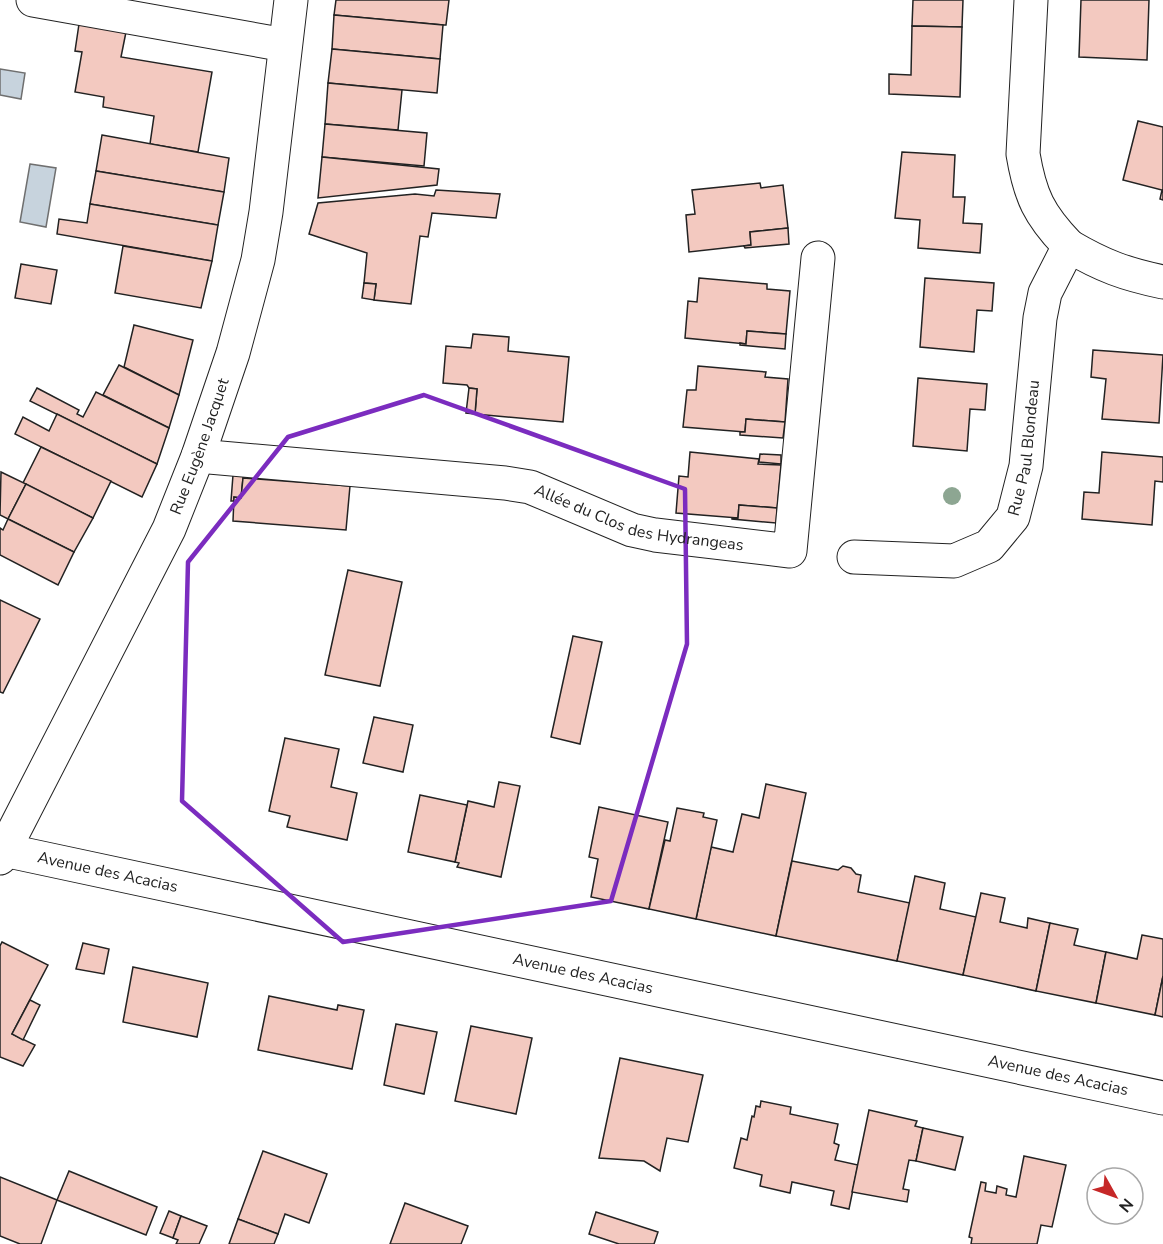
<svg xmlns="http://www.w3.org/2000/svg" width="1163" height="1244" font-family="'Nunito Sans',sans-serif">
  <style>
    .water { fill: #c7d3dd; stroke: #6f6f6f; stroke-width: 1.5 }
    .building { fill: #f3c9c0; stroke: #222; stroke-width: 1.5 }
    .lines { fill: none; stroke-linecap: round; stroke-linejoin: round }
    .minor-casing { stroke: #222; stroke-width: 35 }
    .minor { stroke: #fff; stroke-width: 33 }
    .tree { fill: #8da692 }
    .marked { fill: none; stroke: #7b2cbf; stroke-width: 4.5; stroke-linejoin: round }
    .labels { text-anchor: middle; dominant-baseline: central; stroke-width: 4.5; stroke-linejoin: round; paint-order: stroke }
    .street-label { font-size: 16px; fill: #222; stroke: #fff }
  </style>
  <rect width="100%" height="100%" fill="#fff"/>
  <g class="water">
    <path d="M 0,69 L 25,73 L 21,99 L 0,95 Z"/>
    <path d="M 30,164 L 56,168 L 46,227 L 20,222 Z"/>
  </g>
  <g class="building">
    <path d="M 336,0 L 449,0 L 446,25 L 443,25 L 334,15 Z"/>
    <path d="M 913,0 L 963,0 L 962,27 L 912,26 Z"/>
    <path d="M 1081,0 L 1149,0 L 1147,60 L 1079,57 Z"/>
    <path d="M 334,15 L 443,25 L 440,59 L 332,49 Z"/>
    <path d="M 79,24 L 126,32 L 121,57 L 212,72 L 198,152 L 150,144 L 154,116 L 103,107 L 104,97 L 75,92 L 82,52 L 75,51 Z"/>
    <path d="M 912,26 L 962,27 L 960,97 L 889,94 L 889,74 L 911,75 Z"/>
    <path d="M 332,49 L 440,59 L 437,93 L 328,83 Z"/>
    <path d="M 328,83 L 402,90 L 398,130 L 325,124 Z"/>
    <path d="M 1138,121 L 1163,127 L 1163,200 L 1160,199 L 1162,190 L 1123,180 Z"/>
    <path d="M 325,124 L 427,133 L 424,166 L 322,157 Z"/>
    <path d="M 102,135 L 229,158 L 224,192 L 96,171 Z"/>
    <path d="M 902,152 L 955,155 L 953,197 L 965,197 L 963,223 L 982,224 L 980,253 L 918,248 L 920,220 L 895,218 Z"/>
    <path d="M 322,157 L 439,169 L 437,185 L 318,198 Z"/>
    <path d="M 96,171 L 224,192 L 218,225 L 90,204 Z"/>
    <path d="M 760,183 L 761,188 L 783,185 L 788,228 L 750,232 L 751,245 L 689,252 L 686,215 L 695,214 L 692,190 Z"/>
    <path d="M 436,190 L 500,194 L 496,218 L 432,213 L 428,237 L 420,236 L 411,304 L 374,300 L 376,284 L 364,283 L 367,253 L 309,234 L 318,203 L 415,194 L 434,196 Z"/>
    <path d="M 90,204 L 218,225 L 212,261 L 57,234 L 59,219 L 87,223 Z"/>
    <path d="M 788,228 L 789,244 L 745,248 L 744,246 L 751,245 L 750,232 Z"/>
    <path d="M 123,246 L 212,261 L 201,308 L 115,293 Z"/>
    <path d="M 21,264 L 57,270 L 51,304 L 15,298 Z"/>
    <path d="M 699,278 L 767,284 L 767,289 L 790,291 L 786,334 L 747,331 L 746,344 L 685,338 L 688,301 L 697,302 Z"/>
    <path d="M 925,278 L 994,283 L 992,311 L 977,310 L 974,352 L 920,347 Z"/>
    <path d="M 364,283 L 376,284 L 374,300 L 362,298 Z"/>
    <path d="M 134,325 L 193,340 L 179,395 L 124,367 Z"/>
    <path d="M 747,331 L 786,334 L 785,349 L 740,345 L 740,343 L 746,344 Z"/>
    <path d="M 473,334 L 509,337 L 508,351 L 569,357 L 563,422 L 475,414 L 477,389 L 469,388 L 467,385 L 443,383 L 446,346 L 471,348 Z"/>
    <path d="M 1093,350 L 1163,355 L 1159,423 L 1102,419 L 1106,379 L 1091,377 Z"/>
    <path d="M 119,365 L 179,395 L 169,428 L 103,395 Z"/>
    <path d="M 698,366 L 766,372 L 765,377 L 788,379 L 785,422 L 746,419 L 745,432 L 683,427 L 687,390 L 696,390 Z"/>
    <path d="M 918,378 L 987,384 L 985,410 L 970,409 L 967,451 L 913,446 Z"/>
    <path d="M 37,388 L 79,410 L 77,414 L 83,417 L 96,392 L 169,428 L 157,464 L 30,401 Z"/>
    <path d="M 469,388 L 477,389 L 475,414 L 466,413 Z"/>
    <path d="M 57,414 L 157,464 L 142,497 L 15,434 L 23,417 L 49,431 Z"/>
    <path d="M 746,419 L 785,422 L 783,438 L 740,435 L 740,432 L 745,432 Z"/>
    <path d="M 41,447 L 111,481 L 93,518 L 23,483 Z"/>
    <path d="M 690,452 L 759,459 L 758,464 L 781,465 L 777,508 L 739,505 L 738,518 L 676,513 L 679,476 L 688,477 Z"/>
    <path d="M 1102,452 L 1163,457 L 1163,482 L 1155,481 L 1152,525 L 1082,519 L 1084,492 L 1099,493 Z"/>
    <path d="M 760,454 L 781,455 L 781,464 L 759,462 Z"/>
    <path d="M 1,472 L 26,484 L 8,519 L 0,515 Z"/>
    <path d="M 233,475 L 259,476 L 258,479 L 243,478 L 241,498 L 234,497 L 234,501 L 231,501 Z"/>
    <path d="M 243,478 L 350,486 L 346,530 L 233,521 L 234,497 L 241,498 Z"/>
    <path d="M 26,484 L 93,518 L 74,552 L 8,519 Z"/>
    <path d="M 739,505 L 777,508 L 776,523 L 732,519 L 732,518 L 738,518 Z"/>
    <path d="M 8,519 L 74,552 L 58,585 L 0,555 L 0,528 L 3,530 Z"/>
    <path d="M 348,570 L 402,582 L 380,686 L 325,675 Z"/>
    <path d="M 0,600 L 40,619 L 3,693 L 0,692 Z"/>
    <path d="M 573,636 L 602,642 L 580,744 L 551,737 Z"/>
    <path d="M 374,717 L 413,725 L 403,772 L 363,763 Z"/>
    <path d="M 285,738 L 339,749 L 331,787 L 357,793 L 347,840 L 287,827 L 290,816 L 269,811 Z"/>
    <path d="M 499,782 L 520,786 L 501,877 L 457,867 L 459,863 L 455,862 L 468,801 L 494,807 Z"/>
    <path d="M 766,784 L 806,793 L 776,936 L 696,919 L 711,847 L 733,852 L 742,814 L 759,818 Z"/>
    <path d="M 420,795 L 467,805 L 455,862 L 408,852 Z"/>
    <path d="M 599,807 L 668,822 L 649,909 L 591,897 L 598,859 L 589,857 Z"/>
    <path d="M 677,808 L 704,813 L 703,817 L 717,820 L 696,919 L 649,909 L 665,840 L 670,841 Z"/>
    <path d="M 792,861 L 838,870 L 843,866 L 851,868 L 856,874 L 861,875 L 858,892 L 910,903 L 897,961 L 776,936 Z"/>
    <path d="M 915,876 L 945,883 L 940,909 L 976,917 L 963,975 L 897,961 Z"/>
    <path d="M 981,893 L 1005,898 L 1000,922 L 1027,928 L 1028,918 L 1050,923 L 1036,991 L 963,975 Z"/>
    <path d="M 1050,923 L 1078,929 L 1074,945 L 1106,952 L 1096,1003 L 1036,991 Z"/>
    <path d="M 1142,935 L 1163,939 L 1163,976 L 1155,1015 L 1096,1003 L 1106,952 L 1137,959 Z"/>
    <path d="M 2,942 L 48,965 L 12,1034 L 35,1045 L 23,1066 L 0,1057 L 0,946 Z"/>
    <path d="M 83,943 L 109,949 L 104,974 L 76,969 Z"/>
    <path d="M 133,967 L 208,983 L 197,1037 L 123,1022 Z"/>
    <path d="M 1163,976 L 1163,1017 L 1155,1015 Z"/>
    <path d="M 269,996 L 337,1010 L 338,1005 L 364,1010 L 352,1069 L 258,1050 Z"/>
    <path d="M 30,1000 L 40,1005 L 23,1040 L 12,1034 Z"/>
    <path d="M 396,1024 L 437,1032 L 424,1094 L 384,1085 Z"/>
    <path d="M 471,1026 L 532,1038 L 516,1114 L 455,1101 Z"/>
    <path d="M 620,1058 L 703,1075 L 688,1142 L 667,1138 L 660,1171 L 644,1161 L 599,1158 Z"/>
    <path d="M 761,1101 L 791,1107 L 790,1114 L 838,1124 L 834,1143 L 839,1145 L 835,1160 L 858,1165 L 849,1209 L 831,1205 L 834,1191 L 792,1182 L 790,1193 L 760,1186 L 762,1175 L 734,1168 L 741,1138 L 747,1140 L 752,1116 L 754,1117 L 756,1106 L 760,1107 Z"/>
    <path d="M 869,1110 L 917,1121 L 915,1126 L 923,1128 L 916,1161 L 909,1160 L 903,1189 L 909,1190 L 907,1202 L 852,1192 Z"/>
    <path d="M 923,1128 L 963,1137 L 955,1170 L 916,1161 Z"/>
    <path d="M 263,1151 L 327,1174 L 309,1223 L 285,1214 L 278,1234 L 238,1219 Z"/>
    <path d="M 1024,1156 L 1066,1165 L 1052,1227 L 1041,1225 L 1037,1244 L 971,1244 L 972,1238 L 969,1237 L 981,1182 L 986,1183 L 985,1191 L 996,1193 L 997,1186 L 1007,1189 L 1006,1195 L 1016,1197 Z"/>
    <path d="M 69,1171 L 157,1207 L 146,1235 L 57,1200 Z"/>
    <path d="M 0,1177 L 57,1200 L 41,1244 L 20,1244 L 0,1236 Z"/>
    <path d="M 405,1203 L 468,1226 L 461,1244 L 390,1244 Z"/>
    <path d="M 169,1211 L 181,1216 L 173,1238 L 160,1233 Z"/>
    <path d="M 596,1212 L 658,1232 L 654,1244 L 619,1244 L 589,1234 Z"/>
    <path d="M 181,1216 L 207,1226 L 199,1244 L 176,1244 L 178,1240 L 173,1238 Z"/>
    <path d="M 238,1219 L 278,1234 L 274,1244 L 229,1244 Z"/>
  </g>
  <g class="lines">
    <g class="minor-casing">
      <g id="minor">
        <path d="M 33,0 L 285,45"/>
        <path d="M 1069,246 C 1103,266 1125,274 1163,282"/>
        <path id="s1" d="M 198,456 L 505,483 L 530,487 L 632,530 L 655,535 L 790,551 L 818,258"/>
        <path id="s2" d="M 854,557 L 954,561 L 989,546 L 1013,517 L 1026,466 L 1040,318 L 1045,293 L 1069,246 C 1039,215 1030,196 1023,154 L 1031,0"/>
        <path id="s3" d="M 4,850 L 1163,1098"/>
        <path id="s4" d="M 0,858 L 169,529 L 198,456 L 233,353 L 258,260 L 266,212 L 291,0"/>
      </g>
    </g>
    <use href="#minor" class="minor"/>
  </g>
  <circle class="tree" cx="952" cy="496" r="9"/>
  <path class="marked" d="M 424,395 L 685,489 L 687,644 L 611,901 L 343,942 L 182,801 L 188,562 L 288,437 Z"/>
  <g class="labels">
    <g class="street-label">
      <text stroke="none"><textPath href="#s4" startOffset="458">Rue Eugène Jacquet</textPath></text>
      <text stroke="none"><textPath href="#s2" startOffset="246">Rue Paul Blondeau</textPath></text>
      <text stroke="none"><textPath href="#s1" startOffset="448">Allée du Clos des Hydrangeas</textPath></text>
      <text stroke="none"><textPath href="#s3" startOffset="106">Avenue des Acacias</textPath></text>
      <text stroke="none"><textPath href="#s3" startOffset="592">Avenue des Acacias</textPath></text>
      <text stroke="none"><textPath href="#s3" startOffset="1078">Avenue des Acacias</textPath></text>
    </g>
  </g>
  <g transform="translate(1115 1196) rotate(130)"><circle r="28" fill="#ffffff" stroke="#a7a7a7" stroke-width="1.5"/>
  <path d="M0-4.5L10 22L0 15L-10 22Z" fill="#c62828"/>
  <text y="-9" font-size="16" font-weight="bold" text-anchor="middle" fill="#222222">N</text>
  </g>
</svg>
